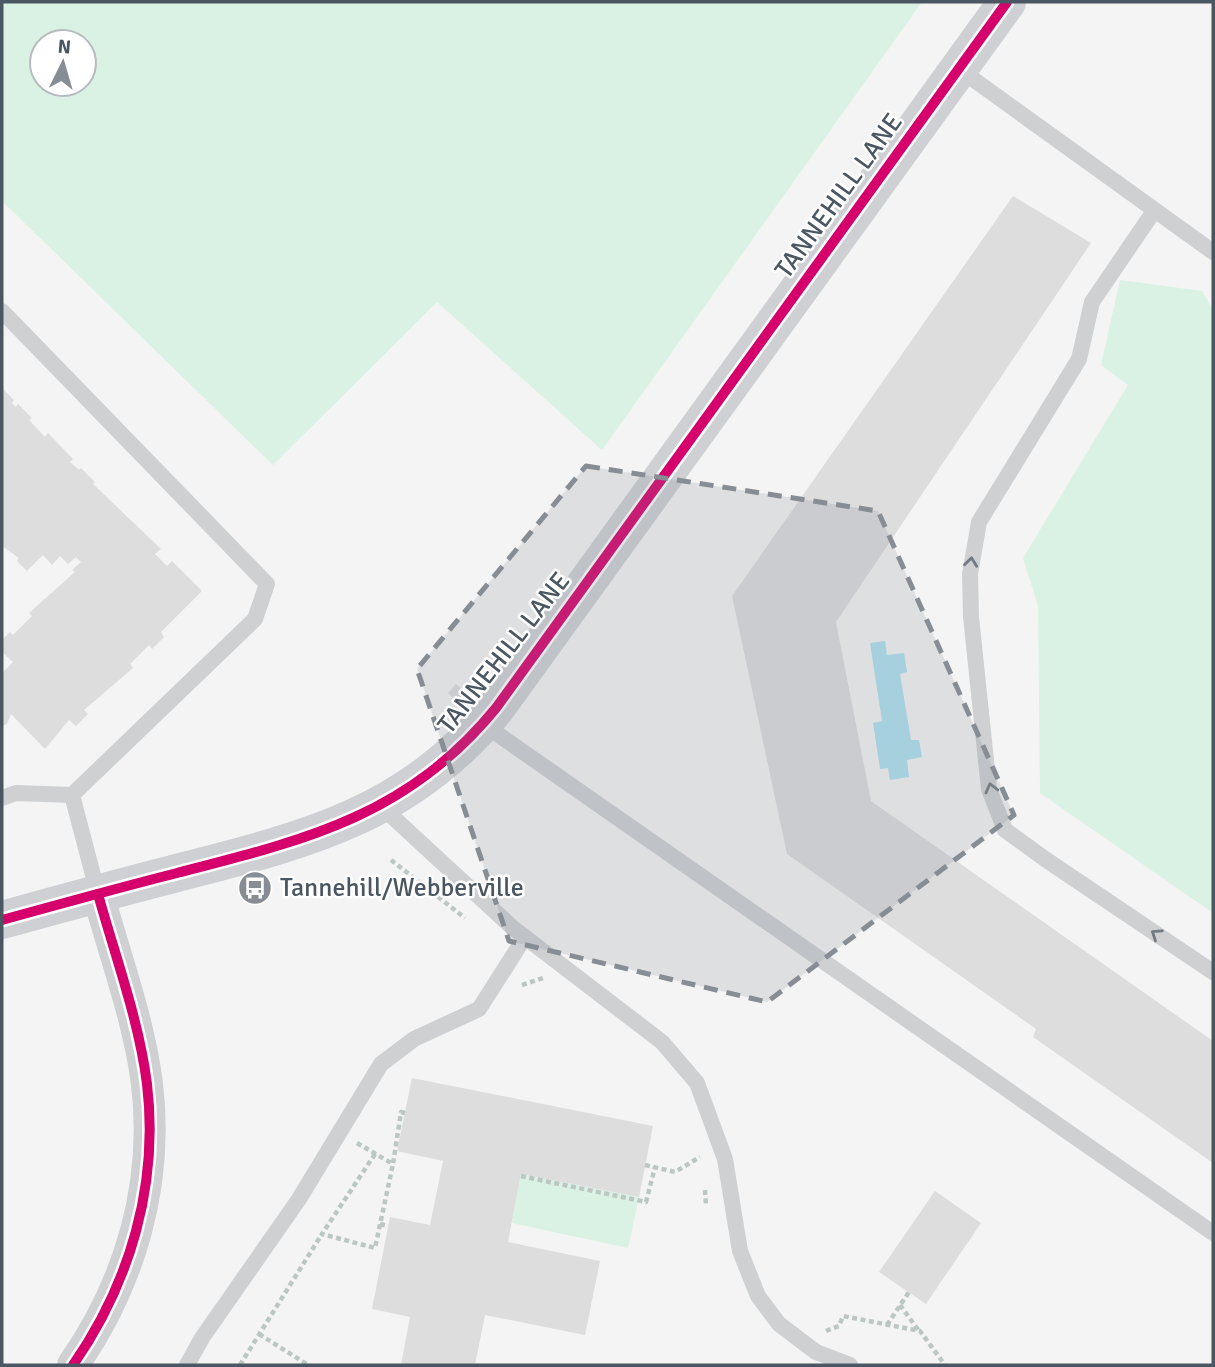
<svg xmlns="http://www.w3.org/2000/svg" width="1215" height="1367" font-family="Signika,sans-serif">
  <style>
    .green { fill: #d9f2e3; fill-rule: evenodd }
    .water { fill: #aee2f0 }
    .building { fill: #ddddde }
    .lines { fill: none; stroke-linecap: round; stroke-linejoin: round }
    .path { stroke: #bcc7c4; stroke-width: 4.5; stroke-dasharray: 5 3.5; stroke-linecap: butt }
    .lane { stroke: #ced0d2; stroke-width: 16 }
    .street { stroke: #ced0d2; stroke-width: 32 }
    .secondary { stroke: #ced0d4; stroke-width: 38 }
    .cycleway-casing { stroke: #fff; stroke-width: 15 }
    .cycleway { stroke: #d6006c; stroke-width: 10 }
    .oneway { stroke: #727b83 }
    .marked { fill: #868d94; fill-opacity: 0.2; stroke: #868d94; stroke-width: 5; stroke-dasharray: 14 9; stroke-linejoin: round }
    .labels { text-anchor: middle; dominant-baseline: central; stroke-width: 5; stroke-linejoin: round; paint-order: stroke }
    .street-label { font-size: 26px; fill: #4a5661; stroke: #fff }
    .poi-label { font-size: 26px; fill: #4a5661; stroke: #fff; text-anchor: start }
  </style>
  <rect width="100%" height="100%" fill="#f4f4f4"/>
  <g class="green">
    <path d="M 2,2 L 922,2 L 602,450 L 437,302 L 273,465 L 2,201 ZM 42,42 L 84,42 L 84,84 L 42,84 Z"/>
    <path d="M 1120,280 L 1202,291 L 1213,310 L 1213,913 L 1040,793 L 1038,606 L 1023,558 L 1128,385 L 1101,365 Z"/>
    <path d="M 521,1174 L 639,1197 L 628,1248 L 512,1223 Z"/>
  </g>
  <path class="water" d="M 885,641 L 887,655 L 904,653 L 907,672 L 900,674 L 911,740 L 919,740 L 922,757 L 907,760 L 909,777 L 890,780 L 888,768 L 880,769 L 873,723 L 882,721 L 870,643 Z"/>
  <g class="building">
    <path d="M 1013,196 L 1091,243 L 836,622 L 871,801 L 1213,1041 L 1213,1163 L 1033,1037 L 1036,1029 L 787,854 L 732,596 Z"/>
    <path d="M 2,388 L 14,400 L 12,403 L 16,407 L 18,404 L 32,418 L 29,420 L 45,437 L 48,433 L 73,459 L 70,462 L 79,470 L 81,468 L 95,482 L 93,484 L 161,549 L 155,554 L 167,566 L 172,561 L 202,591 L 161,632 L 164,637 L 152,649 L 149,645 L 130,664 L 133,668 L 84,710 L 88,714 L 76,726 L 69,720 L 45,749 L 11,714 L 7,724 L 2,726 L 2,673 L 13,662 L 2,652 L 2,640 L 10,632 L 13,635 L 32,616 L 29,613 L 75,572 L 72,570 L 81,562 L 76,557 L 68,564 L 60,556 L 52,565 L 43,555 L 27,571 L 17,561 L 19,558 L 2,546 Z"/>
    <path d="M 456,684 L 465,692 L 457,702 L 448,693 Z"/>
    <path d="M 412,1078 L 653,1126 L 639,1197 L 521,1174 L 508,1242 L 600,1261 L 585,1335 L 485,1315 L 475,1365 L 401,1365 L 410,1317 L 372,1309 L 390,1217 L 430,1225 L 443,1161 L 397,1151 Z"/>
    <path d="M 935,1191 L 981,1223 L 926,1304 L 879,1272 Z"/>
  </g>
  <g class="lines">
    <g class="path">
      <path d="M 391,860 L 465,918"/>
      <path d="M 522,985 L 543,978"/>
      <path d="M 357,1143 L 393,1164 L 401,1112 L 405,1113"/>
      <path d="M 375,1154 L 322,1234 L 375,1248 L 393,1164"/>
      <path d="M 645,1165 L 675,1172 L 700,1157"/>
      <path d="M 521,1176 L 646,1202 L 655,1167"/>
      <path d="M 705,1190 L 706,1206"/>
      <path d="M 380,1224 L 388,1226"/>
      <path d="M 900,1305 L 919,1331"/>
      <path d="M 887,1325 L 909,1292"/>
      <path d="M 826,1331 L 839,1326 L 843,1316 L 920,1331 L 945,1365"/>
      <path d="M 259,1334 L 308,1365"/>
      <path d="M 240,1365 L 322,1234"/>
    </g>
    <g class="lane">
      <path d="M 959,69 L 1213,252"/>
      <path d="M 1154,211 L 1092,302 L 1079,359 L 979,522 L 970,574 L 971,617 L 989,789 L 1005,830 L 1045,859 L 1213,972"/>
      <path d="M 2,311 L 267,584 L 255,619 L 72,795 L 98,894"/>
      <path d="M 483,724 L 1213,1233"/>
      <path d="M 2,798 L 16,793 L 72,795"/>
      <path d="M 381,806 L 513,928 L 662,1042 L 697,1083 L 725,1159 L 740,1251 L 758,1296 L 779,1324 L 816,1352 L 850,1365"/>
      <path d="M 187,1365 L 202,1338 L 299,1199 L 381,1064 L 414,1039 L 479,1009 L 525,937"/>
    </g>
    <path class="street" d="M 73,1365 C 130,1283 159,1185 147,1084 C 139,1020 115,956 98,894"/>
    <path class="secondary" d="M 2,920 C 60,904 118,888 177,873 C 305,840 408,816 496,708 L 1007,2"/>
    <g class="cycleway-casing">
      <g id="cycleway">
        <path d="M 2,920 C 60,904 118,888 177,873 C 305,840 408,816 496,708 L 1007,2"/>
        <path d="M 73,1365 C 130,1283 159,1185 147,1084 C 139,1020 115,956 98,894"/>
      </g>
    </g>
    <use href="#cycleway" class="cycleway"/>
  </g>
  <defs><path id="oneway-chevron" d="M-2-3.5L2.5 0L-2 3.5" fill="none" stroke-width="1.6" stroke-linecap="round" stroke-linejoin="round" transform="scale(1.75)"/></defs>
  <g class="oneway">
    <use href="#oneway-chevron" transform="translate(971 562) rotate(-83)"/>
    <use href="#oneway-chevron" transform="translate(991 788) rotate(-104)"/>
    <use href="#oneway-chevron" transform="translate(1156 934) rotate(-146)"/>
  </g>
  <path class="marked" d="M 586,466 L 878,511 L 1014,815 L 767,1002 L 509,941 L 417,669 Z"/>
  <defs>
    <g id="bus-disc" transform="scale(1.75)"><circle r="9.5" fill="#868d94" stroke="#fff"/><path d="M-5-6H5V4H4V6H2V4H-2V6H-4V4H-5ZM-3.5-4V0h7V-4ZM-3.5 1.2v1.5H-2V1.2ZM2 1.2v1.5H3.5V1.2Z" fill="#fff"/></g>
  </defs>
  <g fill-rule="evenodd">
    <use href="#bus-disc" x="255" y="888"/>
  </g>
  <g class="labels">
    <g class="street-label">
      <text transform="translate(839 196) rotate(-54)">TANNEHILL LANE</text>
      <text transform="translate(504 653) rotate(-52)">TANNEHILL LANE</text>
    </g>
    <g class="poi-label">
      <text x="280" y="888">Tannehill/Webberville</text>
    </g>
  </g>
  <rect width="1215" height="1367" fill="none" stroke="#4a5661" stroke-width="7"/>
  <g transform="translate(63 63) rotate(5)"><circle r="33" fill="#ffffff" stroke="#b7bbc0" stroke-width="2"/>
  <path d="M0-5L12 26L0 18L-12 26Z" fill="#868d94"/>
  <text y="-10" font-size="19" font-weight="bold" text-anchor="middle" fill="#4a5661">N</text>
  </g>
</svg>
